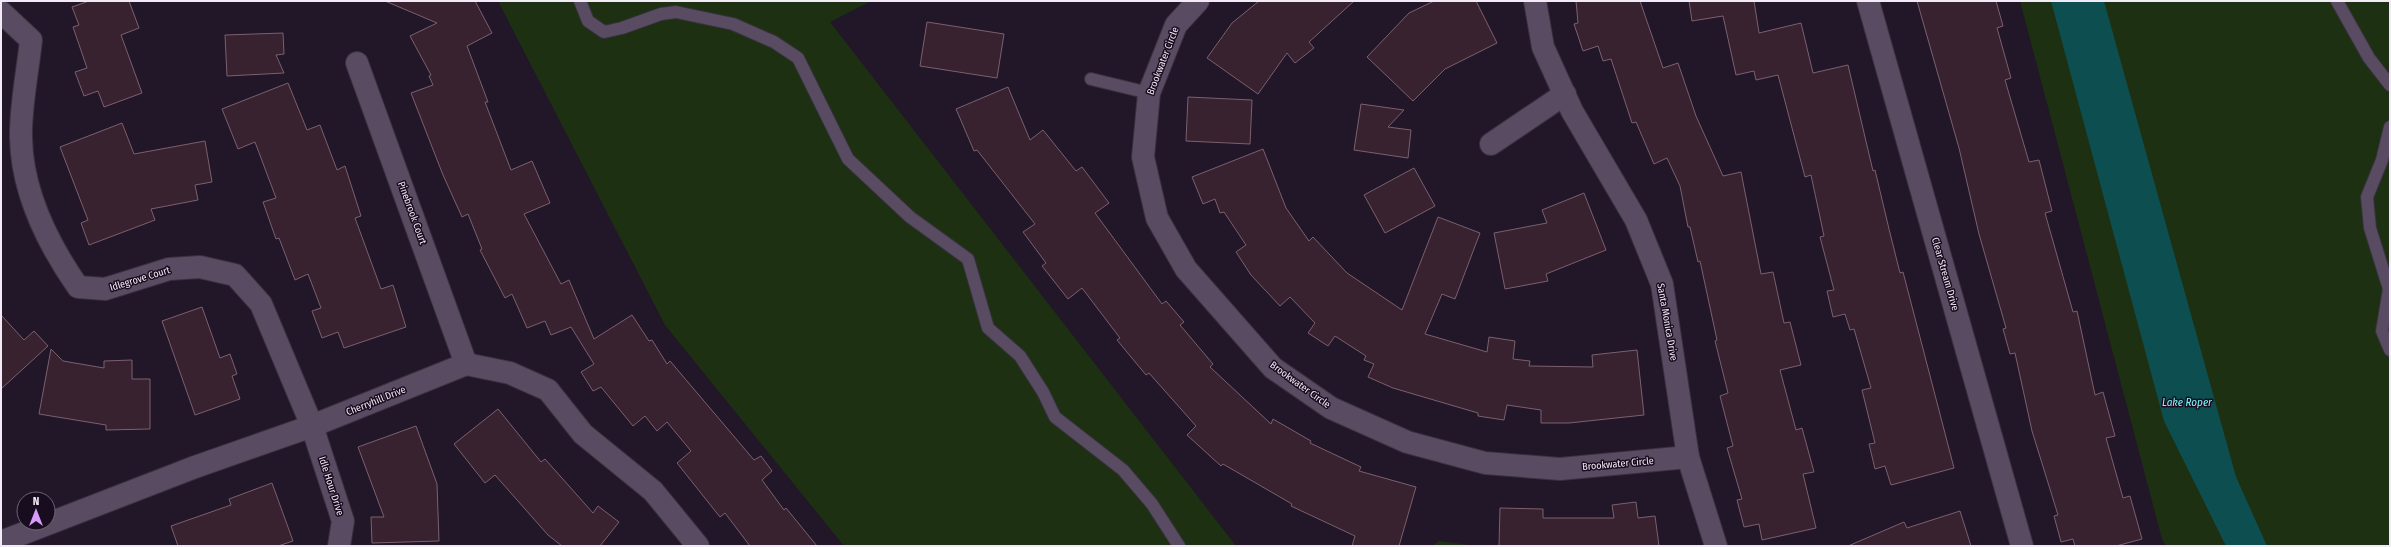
<svg xmlns="http://www.w3.org/2000/svg" width="2391" height="547" font-family="'Fira Sans Condensed',sans-serif">
  <style>
    .green { fill: #1d3112 }
    .water { fill: #0d4f51 }
    .building { fill: #38222f; stroke: #7b606f }
    .lines { fill: none; stroke-linecap: round; stroke-linejoin: round }
    .service-casing { stroke: #39313f; stroke-width: 14 }
    .minor-casing { stroke: #39313f; stroke-width: 24 }
    .service { stroke: #594b61; stroke-width: 12 }
    .minor { stroke: #594b61; stroke-width: 22 }
    .labels { text-anchor: middle; dominant-baseline: central; stroke-width: 3; stroke-linejoin: round; paint-order: stroke }
    .street-label { font-size: 10px; fill: #f3eaf8; stroke: #180d1f }
    .water-label { font-size: 11px; font-style: italic; fill: #82f9fa; stroke: #180d1f }
  </style>
  <rect width="100%" height="100%" fill="#221629"/>
  <g class="green">
    <path d="M 498,1 L 871,1 L 830,22 L 1236,546 L 844,546 L 665,325 Z"/>
    <path d="M 2020,1 L 2390,1 L 2390,546 L 2166,546 L 2162,539 Z"/>
    <path d="M 1439,541 L 1477,546 L 1432,546 Z"/>
  </g>
  <path class="water" d="M 2051,1 L 2104,1 L 2236,477 L 2267,546 L 2226,546 L 2164,421 Z"/>
  <g class="building">
    <path d="M 89,1 L 129,1 L 139,28 L 121,35 L 142,93 L 104,107 L 98,91 L 84,96 L 75,72 L 87,68 L 73,27 L 79,25 L 72,7 Z"/>
    <path d="M 385,1 L 475,1 L 492,33 L 467,46 L 488,102 L 485,102 L 511,170 L 532,161 L 550,203 L 524,214 L 561,284 L 569,280 L 594,339 L 632,315 L 649,341 L 652,340 L 667,364 L 670,361 L 754,460 L 761,456 L 772,471 L 762,480 L 784,510 L 786,508 L 817,546 L 750,546 L 725,513 L 720,517 L 677,463 L 691,451 L 667,422 L 657,431 L 645,416 L 633,426 L 601,387 L 593,391 L 581,372 L 594,364 L 571,327 L 551,335 L 545,321 L 527,328 L 512,294 L 505,298 L 480,250 L 482,249 L 468,214 L 462,217 L 443,175 L 411,93 L 433,85 L 429,76 L 431,75 L 410,36 L 437,23 Z"/>
    <path d="M 1259,1 L 1354,1 L 1309,42 L 1314,48 L 1295,63 L 1287,53 L 1258,94 L 1207,58 L 1232,23 Z"/>
    <path d="M 1434,1 L 1476,1 L 1497,43 L 1445,69 L 1413,101 L 1367,57 L 1409,13 Z"/>
    <path d="M 1576,1 L 1640,1 L 1663,68 L 1678,63 L 1696,116 L 1723,176 L 1741,172 L 1761,274 L 1773,272 L 1784,323 L 1790,322 L 1801,365 L 1780,370 L 1796,430 L 1802,428 L 1814,472 L 1803,474 L 1816,528 L 1762,540 L 1759,524 L 1744,527 L 1737,500 L 1742,499 L 1727,448 L 1733,446 L 1720,396 L 1728,393 L 1715,341 L 1717,340 L 1700,261 L 1698,262 L 1690,227 L 1688,227 L 1680,186 L 1667,158 L 1654,164 L 1636,122 L 1632,123 L 1611,59 L 1603,61 L 1598,46 L 1583,51 L 1574,24 L 1578,23 Z"/>
    <path d="M 1689,1 L 1754,1 L 1759,33 L 1801,23 L 1813,73 L 1848,65 L 1873,171 L 1875,170 L 1889,229 L 1900,273 L 1903,272 L 1954,468 L 1891,485 L 1885,466 L 1875,469 L 1869,444 L 1875,443 L 1862,390 L 1871,388 L 1854,329 L 1850,330 L 1845,314 L 1833,317 L 1827,291 L 1834,290 L 1820,237 L 1824,236 L 1811,175 L 1805,177 L 1778,75 L 1756,80 L 1754,71 L 1736,75 L 1723,16 L 1692,21 Z"/>
    <path d="M 1917,1 L 1996,1 L 2003,26 L 1997,28 L 2011,78 L 2005,80 L 2029,162 L 2039,160 L 2052,211 L 2045,213 L 2073,312 L 2077,311 L 2095,395 L 2103,392 L 2115,436 L 2106,438 L 2123,498 L 2130,496 L 2142,539 L 2116,546 L 2075,546 L 2073,539 L 2061,542 L 2054,516 L 2058,515 L 2032,431 L 2015,353 L 2010,354 L 2003,329 L 2006,328 L 1979,234 L 1959,148 Z"/>
    <path d="M 927,22 L 1004,34 L 997,78 L 920,66 Z"/>
    <path d="M 283,33 L 284,54 L 276,55 L 284,73 L 227,76 L 225,35 Z"/>
    <path d="M 288,83 L 307,130 L 320,125 L 337,170 L 345,166 L 361,216 L 355,218 L 381,289 L 393,285 L 406,327 L 344,348 L 338,332 L 322,338 L 312,311 L 321,308 L 308,274 L 295,280 L 279,238 L 276,239 L 263,202 L 276,198 L 255,142 L 238,149 L 222,109 Z"/>
    <path d="M 1008,87 L 1030,140 L 1043,130 L 1076,171 L 1082,167 L 1109,203 L 1095,213 L 1162,304 L 1166,301 L 1184,322 L 1180,325 L 1213,364 L 1210,367 L 1271,424 L 1273,419 L 1311,441 L 1310,443 L 1361,467 L 1359,471 L 1416,487 L 1399,546 L 1352,546 L 1355,536 L 1291,506 L 1292,504 L 1223,464 L 1221,466 L 1187,435 L 1196,426 L 1149,373 L 1146,375 L 1117,340 L 1120,338 L 1082,288 L 1068,299 L 1042,266 L 1046,263 L 1023,232 L 1035,224 L 977,150 L 974,151 L 956,109 Z"/>
    <path d="M 1188,97 L 1252,100 L 1250,144 L 1186,141 Z"/>
    <path d="M 1361,104 L 1404,110 L 1388,127 L 1411,130 L 1408,158 L 1354,150 Z"/>
    <path d="M 122,123 L 134,154 L 205,141 L 212,182 L 195,185 L 198,200 L 151,209 L 155,220 L 89,245 L 81,223 L 88,220 L 60,147 Z"/>
    <path d="M 1263,149 L 1286,208 L 1309,241 L 1313,237 L 1347,273 L 1402,310 L 1438,217 L 1480,233 L 1455,299 L 1442,294 L 1425,334 L 1487,352 L 1489,337 L 1515,341 L 1513,359 L 1530,361 L 1529,366 L 1593,367 L 1592,355 L 1637,350 L 1644,415 L 1569,423 L 1541,423 L 1541,410 L 1507,405 L 1504,420 L 1478,416 L 1478,413 L 1393,388 L 1368,377 L 1374,364 L 1364,360 L 1366,356 L 1335,336 L 1328,346 L 1308,333 L 1315,323 L 1290,297 L 1280,306 L 1251,275 L 1236,252 L 1246,245 L 1224,212 L 1220,213 L 1215,199 L 1203,204 L 1192,177 Z"/>
    <path d="M 1414,168 L 1435,206 L 1385,233 L 1364,195 Z"/>
    <path d="M 1584,193 L 1606,250 L 1546,274 L 1548,281 L 1505,289 L 1494,233 L 1547,223 L 1542,210 Z"/>
    <path d="M 202,307 L 220,358 L 230,354 L 237,374 L 232,376 L 240,399 L 195,415 L 162,321 Z"/>
    <path d="M 1,315 L 24,340 L 34,331 L 48,346 L 1,389 Z"/>
    <path d="M 51,349 L 63,361 L 104,368 L 104,361 L 132,360 L 132,379 L 150,379 L 150,429 L 106,430 L 106,425 L 39,414 Z"/>
    <path d="M 498,409 L 541,462 L 545,459 L 593,513 L 598,506 L 619,522 L 600,546 L 562,546 L 548,535 L 495,475 L 485,483 L 454,444 Z"/>
    <path d="M 416,426 L 437,484 L 439,541 L 372,543 L 371,517 L 384,517 L 358,447 Z"/>
    <path d="M 272,483 L 293,541 L 278,546 L 178,546 L 171,526 L 231,505 L 229,499 Z"/>
    <path d="M 1636,502 L 1638,518 L 1655,516 L 1659,546 L 1499,546 L 1500,508 L 1543,509 L 1543,518 L 1614,518 L 1612,505 Z"/>
    <path d="M 1960,511 L 1971,546 L 1848,546 L 1904,522 L 1907,528 Z"/>
  </g>
  <g class="lines">
    <g class="service-casing">
      <g id="service">
        <path d="M 580,1 L 588,21 L 604,32 L 622,28 L 661,14 L 676,12 L 733,24 L 774,42 L 798,58 L 848,159 L 910,217 L 968,259 L 988,328 L 1020,356 L 1043,392 L 1055,417 L 1123,470 L 1152,504 L 1179,546"/>
        <path d="M 2337,1 L 2369,58 L 2390,85"/>
        <path d="M 1091,79 L 1149,93"/>
        <path d="M 2390,127 L 2382,160 L 2367,197 L 2370,228 L 2389,289 L 2382,331 L 2390,350"/>
      </g>
    </g>
    <g class="minor-casing">
      <g id="minor">
        <path d="M 1198,1 L 1176,25 L 1149,93 L 1143,157 L 1157,218 L 1186,269 L 1273,368 L 1331,408 L 1407,442 L 1485,463 L 1560,469 L 1688,457"/>
        <path d="M 1535,1 L 1543,47 L 1572,111 L 1636,220 L 1662,284 L 1688,457 L 1716,546"/>
        <path d="M 1868,1 L 2022,546"/>
        <path d="M 1,12 L 31,40 C 28,70 20,108 21,138 C 22,191 48,244 78,287 L 105,289 L 169,269 L 200,267 L 235,275 L 261,304 L 312,426 L 343,521 L 339,546"/>
        <path d="M 357,63 L 466,364"/>
        <path d="M 1491,144 L 1565,94"/>
        <path d="M 1,542 L 195,467 L 312,426 L 466,364 L 510,373 L 548,390 L 583,434 L 653,491 L 698,546"/>
      </g>
    </g>
    <use href="#service" class="service"/>
    <use href="#minor" class="minor"/>
  </g>
  <g class="labels">
    <g class="street-label">
      <text transform="translate(1163 61) rotate(-69)">Brookwater Circle</text>
      <text transform="translate(412 213) rotate(70)">Pinebrook Court</text>
      <text transform="translate(1945 274) rotate(74)">Clear Stream Drive</text>
      <text transform="translate(140 279) rotate(-17)">Idlegrove Court</text>
      <text transform="translate(1667 322) rotate(80)">Santa Monica Drive</text>
      <text transform="translate(1300 385) rotate(36)">Brookwater Circle</text>
      <text transform="translate(376 401) rotate(-22)">Cherryhill Drive</text>
      <text transform="translate(1618 464) rotate(-5)">Brookwater Circle</text>
      <text transform="translate(331 486) rotate(72)">Idle Hour Drive</text>
    </g>
    <g class="water-label">
      <text x="2187" y="402">Lake Roper</text>
    </g>
  </g>
  <rect width="2391" height="547" fill="none" stroke="#f3eaf8" stroke-width="4"/>
  <g transform="translate(36 511)"><circle r="19" fill="#180d1f" stroke="#706576"/>
  <path d="M0-3L7 15L0 10L-7 15Z" fill="#d79bf9"/>
  <text y="-6" font-size="11" font-weight="bold" text-anchor="middle" fill="#f3eaf8">N</text>
  </g>
</svg>
